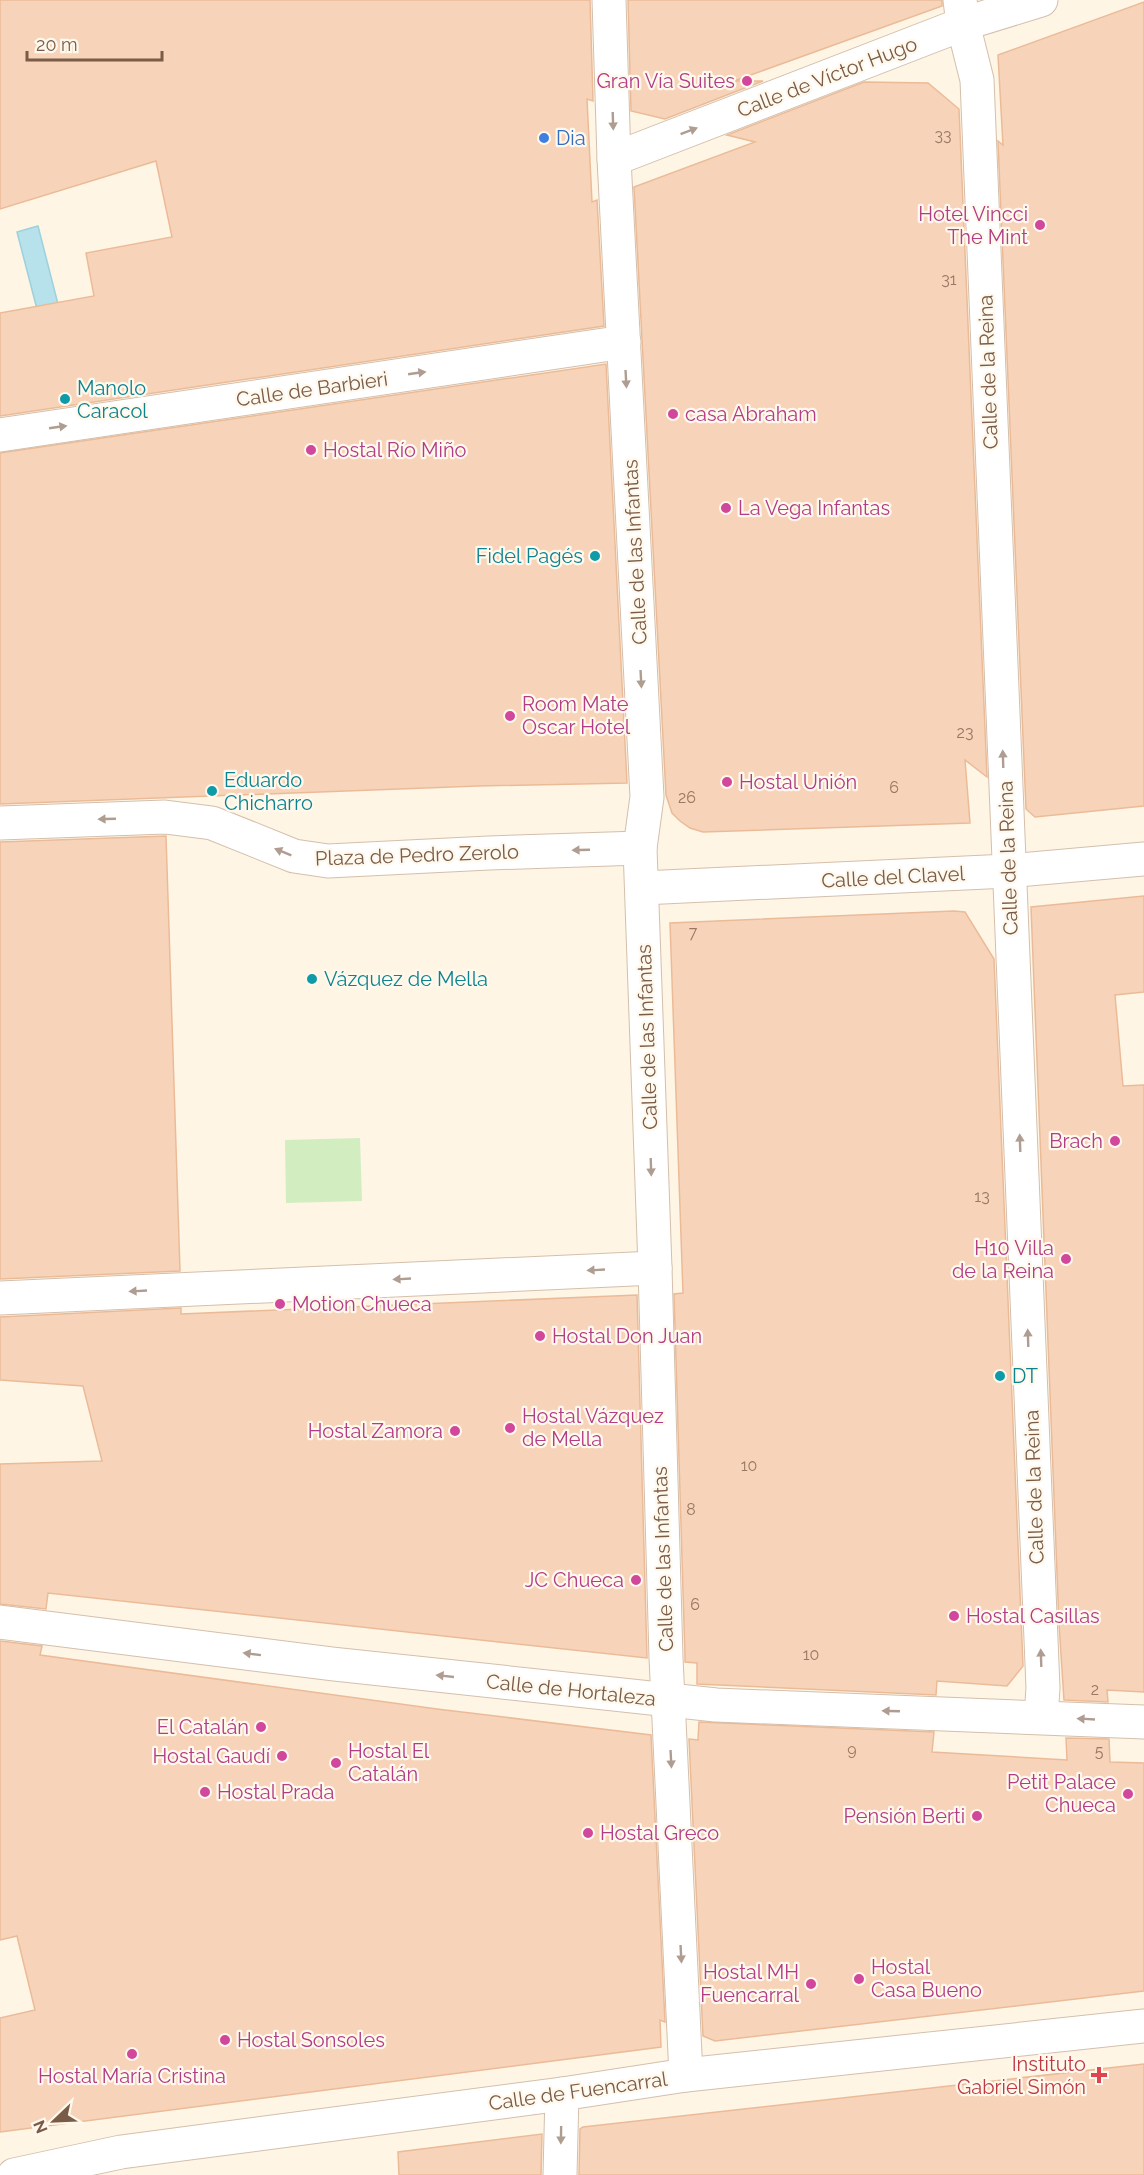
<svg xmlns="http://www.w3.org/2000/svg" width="1144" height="2175" font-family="Raleway,sans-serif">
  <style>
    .green { fill: #d2eec1 }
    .water { fill: #b7e1eb; stroke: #9cd1dd; stroke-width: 1.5 }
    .building { fill: #f7d4b9; stroke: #ebbb98; stroke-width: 1.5 }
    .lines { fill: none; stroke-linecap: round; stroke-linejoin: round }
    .minor-casing { stroke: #d4bfac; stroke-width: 35 }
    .minor { stroke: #fff; stroke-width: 33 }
    .oneway { fill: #af9d91 }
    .hotel-dot { fill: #d1479c; stroke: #fff9ed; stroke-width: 2 }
    .shop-dot { fill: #3f7fe0; stroke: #fff9ed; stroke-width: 2 }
    .culture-dot { fill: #0f9aa8; stroke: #fff9ed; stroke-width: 2 }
    .health-dot { fill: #e0444e; stroke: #fff9ed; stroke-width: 2 }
    .labels { text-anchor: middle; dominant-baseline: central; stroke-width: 4.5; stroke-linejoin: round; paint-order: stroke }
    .number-label { font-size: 16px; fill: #997964 }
    .street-label { font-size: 20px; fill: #7a5b47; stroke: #fff9ed }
    .hotel-label { font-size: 20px; fill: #b23c85; stroke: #fff9ed; text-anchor: start }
    .shop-label { font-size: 20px; fill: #366cbe; stroke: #fff9ed; text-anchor: start }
    .culture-label { font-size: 20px; fill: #0d838f; stroke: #fff9ed; text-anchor: start }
    .health-label { font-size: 20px; fill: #be3a42; stroke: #fff9ed; text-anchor: end }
  </style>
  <rect width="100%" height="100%" fill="#fef5e5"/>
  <path class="green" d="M 360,1138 L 362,1201 L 286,1203 L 285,1140 Z"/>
  <path class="water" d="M 38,226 L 59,308 L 38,313 L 17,232 Z"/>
  <g class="building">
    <path d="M 0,0 L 590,0 L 593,101 L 587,99 L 592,202 L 597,200 L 604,326 L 0,416 L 0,313 L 94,296 L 86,253 L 172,237 L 156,161 L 0,209 Z"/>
    <path d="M 628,0 L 942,0 L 942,6 L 734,81 L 763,81 L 665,119 L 631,111 Z"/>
    <path d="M 1144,2 L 1144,806 L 1035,817 L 1026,809 L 998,141 L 1003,145 L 998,55 Z"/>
    <path d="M 864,82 L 928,83 L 959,109 L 987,777 L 965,760 L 970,823 L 703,832 L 690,828 L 680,821 L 672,813 L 666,795 L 634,187 L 755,142 L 727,135 Z"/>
    <path d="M 606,364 L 627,783 L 478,786 L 0,804 L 0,453 Z"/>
    <path d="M 166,836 L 180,1271 L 0,1279 L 0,842 Z"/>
    <path d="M 1144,896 L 1144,992 L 1115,995 L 1123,1086 L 1144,1085 L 1144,1692 L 1107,1690 L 1108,1702 L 1064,1700 L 1059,1624 L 1031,907 Z"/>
    <path d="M 954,911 L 965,912 L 994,959 L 1023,1666 L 1007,1686 L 937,1681 L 936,1695 L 697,1684 L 697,1663 L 685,1662 L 685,1657 L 674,1294 L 683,1293 L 670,923 Z"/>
    <path d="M 637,1295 L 647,1658 L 48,1593 L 46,1609 L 0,1604 L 0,1464 L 102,1461 L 83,1386 L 0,1380 L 0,1317 L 181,1308 L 181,1314 Z"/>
    <path d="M 0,1641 L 42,1646 L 40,1655 L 437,1709 L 651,1735 L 665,2022 L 660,2020 L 661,2047 L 0,2132 L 0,2018 L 35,2010 L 17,1936 L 0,1940 Z"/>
    <path d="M 699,1722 L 934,1732 L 932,1752 L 1067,1760 L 1066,1738 L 1109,1739 L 1110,1762 L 1144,1763 L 1144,1991 L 715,2041 L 703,2036 L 689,1739 L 698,1740 Z"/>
    <path d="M 1144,2064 L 1144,2175 L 579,2175 L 580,2129 L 583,2127 Z"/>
    <path d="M 542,2134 L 541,2175 L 399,2175 L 398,2152 Z"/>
  </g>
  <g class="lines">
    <g class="minor-casing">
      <g id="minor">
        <path d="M 609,0 L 614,159 L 647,797 L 640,848 L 655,1268 L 666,1658 L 686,2075"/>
        <path d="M 960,0 L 963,24 L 977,80 L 1043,1688 L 1041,1717"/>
        <path d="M 614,159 L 963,24 L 1041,0"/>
        <path d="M 0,435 L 624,342"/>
        <path d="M 0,823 L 165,817 L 212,823 L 294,856 L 328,861 L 489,853 L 640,848"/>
        <path d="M 642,888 L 1008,871 L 1144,859"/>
        <path d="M 0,1298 L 655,1268"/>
        <path d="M 0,1622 L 333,1664 L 716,1705 L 1144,1722"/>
        <path d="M 14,2175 L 121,2152 L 562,2094 L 686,2075 L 1144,2026"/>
        <path d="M 560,2175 L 562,2094"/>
      </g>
    </g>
    <use href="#minor" class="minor"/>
  </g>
  <defs><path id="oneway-solid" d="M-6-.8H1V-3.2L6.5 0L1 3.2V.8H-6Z" transform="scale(1.5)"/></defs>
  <g class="oneway">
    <use href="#oneway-solid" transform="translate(613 121) rotate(88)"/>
    <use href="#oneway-solid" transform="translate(689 131) rotate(-21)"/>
    <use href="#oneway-solid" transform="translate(417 373) rotate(-8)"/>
    <use href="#oneway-solid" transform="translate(626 379) rotate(87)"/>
    <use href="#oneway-solid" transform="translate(58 427) rotate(-8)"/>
    <use href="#oneway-solid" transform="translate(641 679) rotate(87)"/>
    <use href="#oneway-solid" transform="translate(1003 759) rotate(-92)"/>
    <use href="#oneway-solid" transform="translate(107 819) rotate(178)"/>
    <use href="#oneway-solid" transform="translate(581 850) rotate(178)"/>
    <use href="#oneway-solid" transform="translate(283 852) rotate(-158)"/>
    <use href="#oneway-solid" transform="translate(1020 1143) rotate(-92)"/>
    <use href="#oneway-solid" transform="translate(651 1167) rotate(88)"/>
    <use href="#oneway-solid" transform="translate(596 1270) rotate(177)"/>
    <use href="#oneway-solid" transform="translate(402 1279) rotate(177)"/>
    <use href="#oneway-solid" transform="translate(138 1291) rotate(177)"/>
    <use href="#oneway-solid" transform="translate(1028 1338) rotate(-92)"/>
    <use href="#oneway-solid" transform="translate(252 1654) rotate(-173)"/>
    <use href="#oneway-solid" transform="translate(1041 1658) rotate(-92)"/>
    <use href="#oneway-solid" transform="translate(445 1676) rotate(-174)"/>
    <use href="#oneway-solid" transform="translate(891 1711) rotate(-178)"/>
    <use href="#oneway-solid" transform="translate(1086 1719) rotate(-177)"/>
    <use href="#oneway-solid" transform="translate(671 1759) rotate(87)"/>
    <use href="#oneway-solid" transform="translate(681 1954) rotate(87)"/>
    <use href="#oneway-solid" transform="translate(561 2135) rotate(91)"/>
  </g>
  <g class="hotel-dot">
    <circle cx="747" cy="81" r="6"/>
    <circle cx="1040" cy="225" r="6"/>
    <circle cx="673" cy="414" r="6"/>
    <circle cx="311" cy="450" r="6"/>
    <circle cx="726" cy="508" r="6"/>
    <circle cx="510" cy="716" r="6"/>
    <circle cx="727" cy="782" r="6"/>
    <circle cx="1115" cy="1141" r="6"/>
    <circle cx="1066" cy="1259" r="6"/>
    <circle cx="280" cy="1304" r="6"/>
    <circle cx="540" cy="1336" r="6"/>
    <circle cx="510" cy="1428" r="6"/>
    <circle cx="455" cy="1431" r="6"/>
    <circle cx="636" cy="1580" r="6"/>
    <circle cx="954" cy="1616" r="6"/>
    <circle cx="261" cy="1727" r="6"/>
    <circle cx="282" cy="1756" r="6"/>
    <circle cx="336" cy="1763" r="6"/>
    <circle cx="205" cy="1792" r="6"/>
    <circle cx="1128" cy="1794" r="6"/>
    <circle cx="977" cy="1816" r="6"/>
    <circle cx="588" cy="1833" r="6"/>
    <circle cx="859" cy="1979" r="6"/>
    <circle cx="811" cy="1984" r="6"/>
    <circle cx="225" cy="2040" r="6"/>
    <circle cx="132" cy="2054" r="6"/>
  </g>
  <circle class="shop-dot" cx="544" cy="138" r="6"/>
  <g class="culture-dot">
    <circle cx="65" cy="399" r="6"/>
    <circle cx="595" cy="556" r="6"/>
    <circle cx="212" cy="791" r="6"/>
    <circle cx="312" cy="979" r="6"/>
    <circle cx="1000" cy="1376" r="6"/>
  </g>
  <path class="health-dot" d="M1096 2066h6v6h6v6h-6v6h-6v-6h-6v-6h6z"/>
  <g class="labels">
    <g class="number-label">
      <text x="943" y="135">33</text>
      <text x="949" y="279">31</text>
      <text x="965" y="732">23</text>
      <text x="894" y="787">6</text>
      <text x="687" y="797">26</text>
      <text x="693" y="932">7</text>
      <text x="982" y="1196">13</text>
      <text x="749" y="1465">10</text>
      <text x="691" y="1509">8</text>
      <text x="695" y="1604">6</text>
      <text x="811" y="1654">10</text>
      <text x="1095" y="1689">2</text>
      <text x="852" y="1749">9</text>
      <text x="1099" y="1751">5</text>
    </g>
    <g class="street-label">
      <text transform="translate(827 77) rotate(-21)">Calle de Víctor Hugo</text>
      <text transform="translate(988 372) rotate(-92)">Calle de la Reina</text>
      <text transform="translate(312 389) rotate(-8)">Calle de Barbieri</text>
      <text transform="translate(635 552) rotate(-93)">Calle de las Infantas</text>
      <text transform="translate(417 855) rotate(-2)">Plaza de Pedro Zerolo</text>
      <text transform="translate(1008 858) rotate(-92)">Calle de la Reina</text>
      <text transform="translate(893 877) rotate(-3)">Calle del Clavel</text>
      <text transform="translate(647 1037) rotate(-92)">Calle de las Infantas</text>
      <text transform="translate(1034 1487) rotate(-92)">Calle de la Reina</text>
      <text transform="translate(663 1559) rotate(-92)">Calle de las Infantas</text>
      <text transform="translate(571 1690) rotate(6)">Calle de Hortaleza</text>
      <text transform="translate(578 2091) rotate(-8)">Calle de Fuencarral</text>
    </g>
    <g class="hotel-label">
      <text x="735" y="81" text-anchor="end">Gran Vía Suites</text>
      <text x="1028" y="214" text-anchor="end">Hotel Vincci<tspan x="1028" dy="23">The Mint</tspan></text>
      <text x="685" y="414">casa Abraham</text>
      <text x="323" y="450">Hostal Río Miño</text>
      <text x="738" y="508">La Vega Infantas</text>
      <text x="522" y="704">Room Mate<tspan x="522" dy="23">Oscar Hotel</tspan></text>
      <text x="739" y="782">Hostal Unión</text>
      <text x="1103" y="1141" text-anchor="end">Brach</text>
      <text x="1054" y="1248" text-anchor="end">H10 Villa<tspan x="1054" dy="23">de la Reina</tspan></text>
      <text x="292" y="1304">Motion Chueca</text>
      <text x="552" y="1336">Hostal Don Juan</text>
      <text x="522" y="1416">Hostal Vázquez<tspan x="522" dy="23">de Mella</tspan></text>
      <text x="443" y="1431" text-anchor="end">Hostal Zamora</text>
      <text x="624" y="1580" text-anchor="end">JC Chueca</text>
      <text x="966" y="1616">Hostal Casillas</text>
      <text x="249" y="1727" text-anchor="end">El Catalán</text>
      <text x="348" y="1751">Hostal El<tspan x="348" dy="23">Catalán</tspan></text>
      <text x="270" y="1756" text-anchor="end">Hostal Gaudí</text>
      <text x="1116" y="1782" text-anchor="end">Petit Palace<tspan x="1116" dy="23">Chueca</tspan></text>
      <text x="217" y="1792">Hostal Prada</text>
      <text x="965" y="1816" text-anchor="end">Pensión Berti</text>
      <text x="600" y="1833">Hostal Greco</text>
      <text x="871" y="1967">Hostal<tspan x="871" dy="23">Casa Bueno</tspan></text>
      <text x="799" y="1972" text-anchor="end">Hostal MH<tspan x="799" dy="23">Fuencarral</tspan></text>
      <text x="237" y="2040">Hostal Sonsoles</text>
      <text x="132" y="2076" text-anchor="middle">Hostal María Cristina</text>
    </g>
    <g class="shop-label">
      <text x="556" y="138">Dia</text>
    </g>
    <g class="culture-label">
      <text x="77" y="388">Manolo<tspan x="77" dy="23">Caracol</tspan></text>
      <text x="583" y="556" text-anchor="end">Fidel Pagés</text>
      <text x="224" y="780">Eduardo<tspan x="224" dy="23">Chicharro</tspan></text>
      <text x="324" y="979">Vázquez de Mella</text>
      <text x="1012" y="1376">DT</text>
    </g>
    <g class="health-label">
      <text x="1086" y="2064">Instituto<tspan x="1086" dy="23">Gabriel Simón</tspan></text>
    </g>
  </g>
  <g transform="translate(54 2121) rotate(247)" stroke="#fff9ed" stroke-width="4.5" paint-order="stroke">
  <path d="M0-4.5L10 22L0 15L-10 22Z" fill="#7a5b47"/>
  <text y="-9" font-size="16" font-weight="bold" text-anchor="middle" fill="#7a5b47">N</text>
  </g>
  <path d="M27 51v9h135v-9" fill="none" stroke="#7a5b47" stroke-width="3"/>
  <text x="36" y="51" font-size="18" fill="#7a5b47" stroke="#fff9ed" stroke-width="4.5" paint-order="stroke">20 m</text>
</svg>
